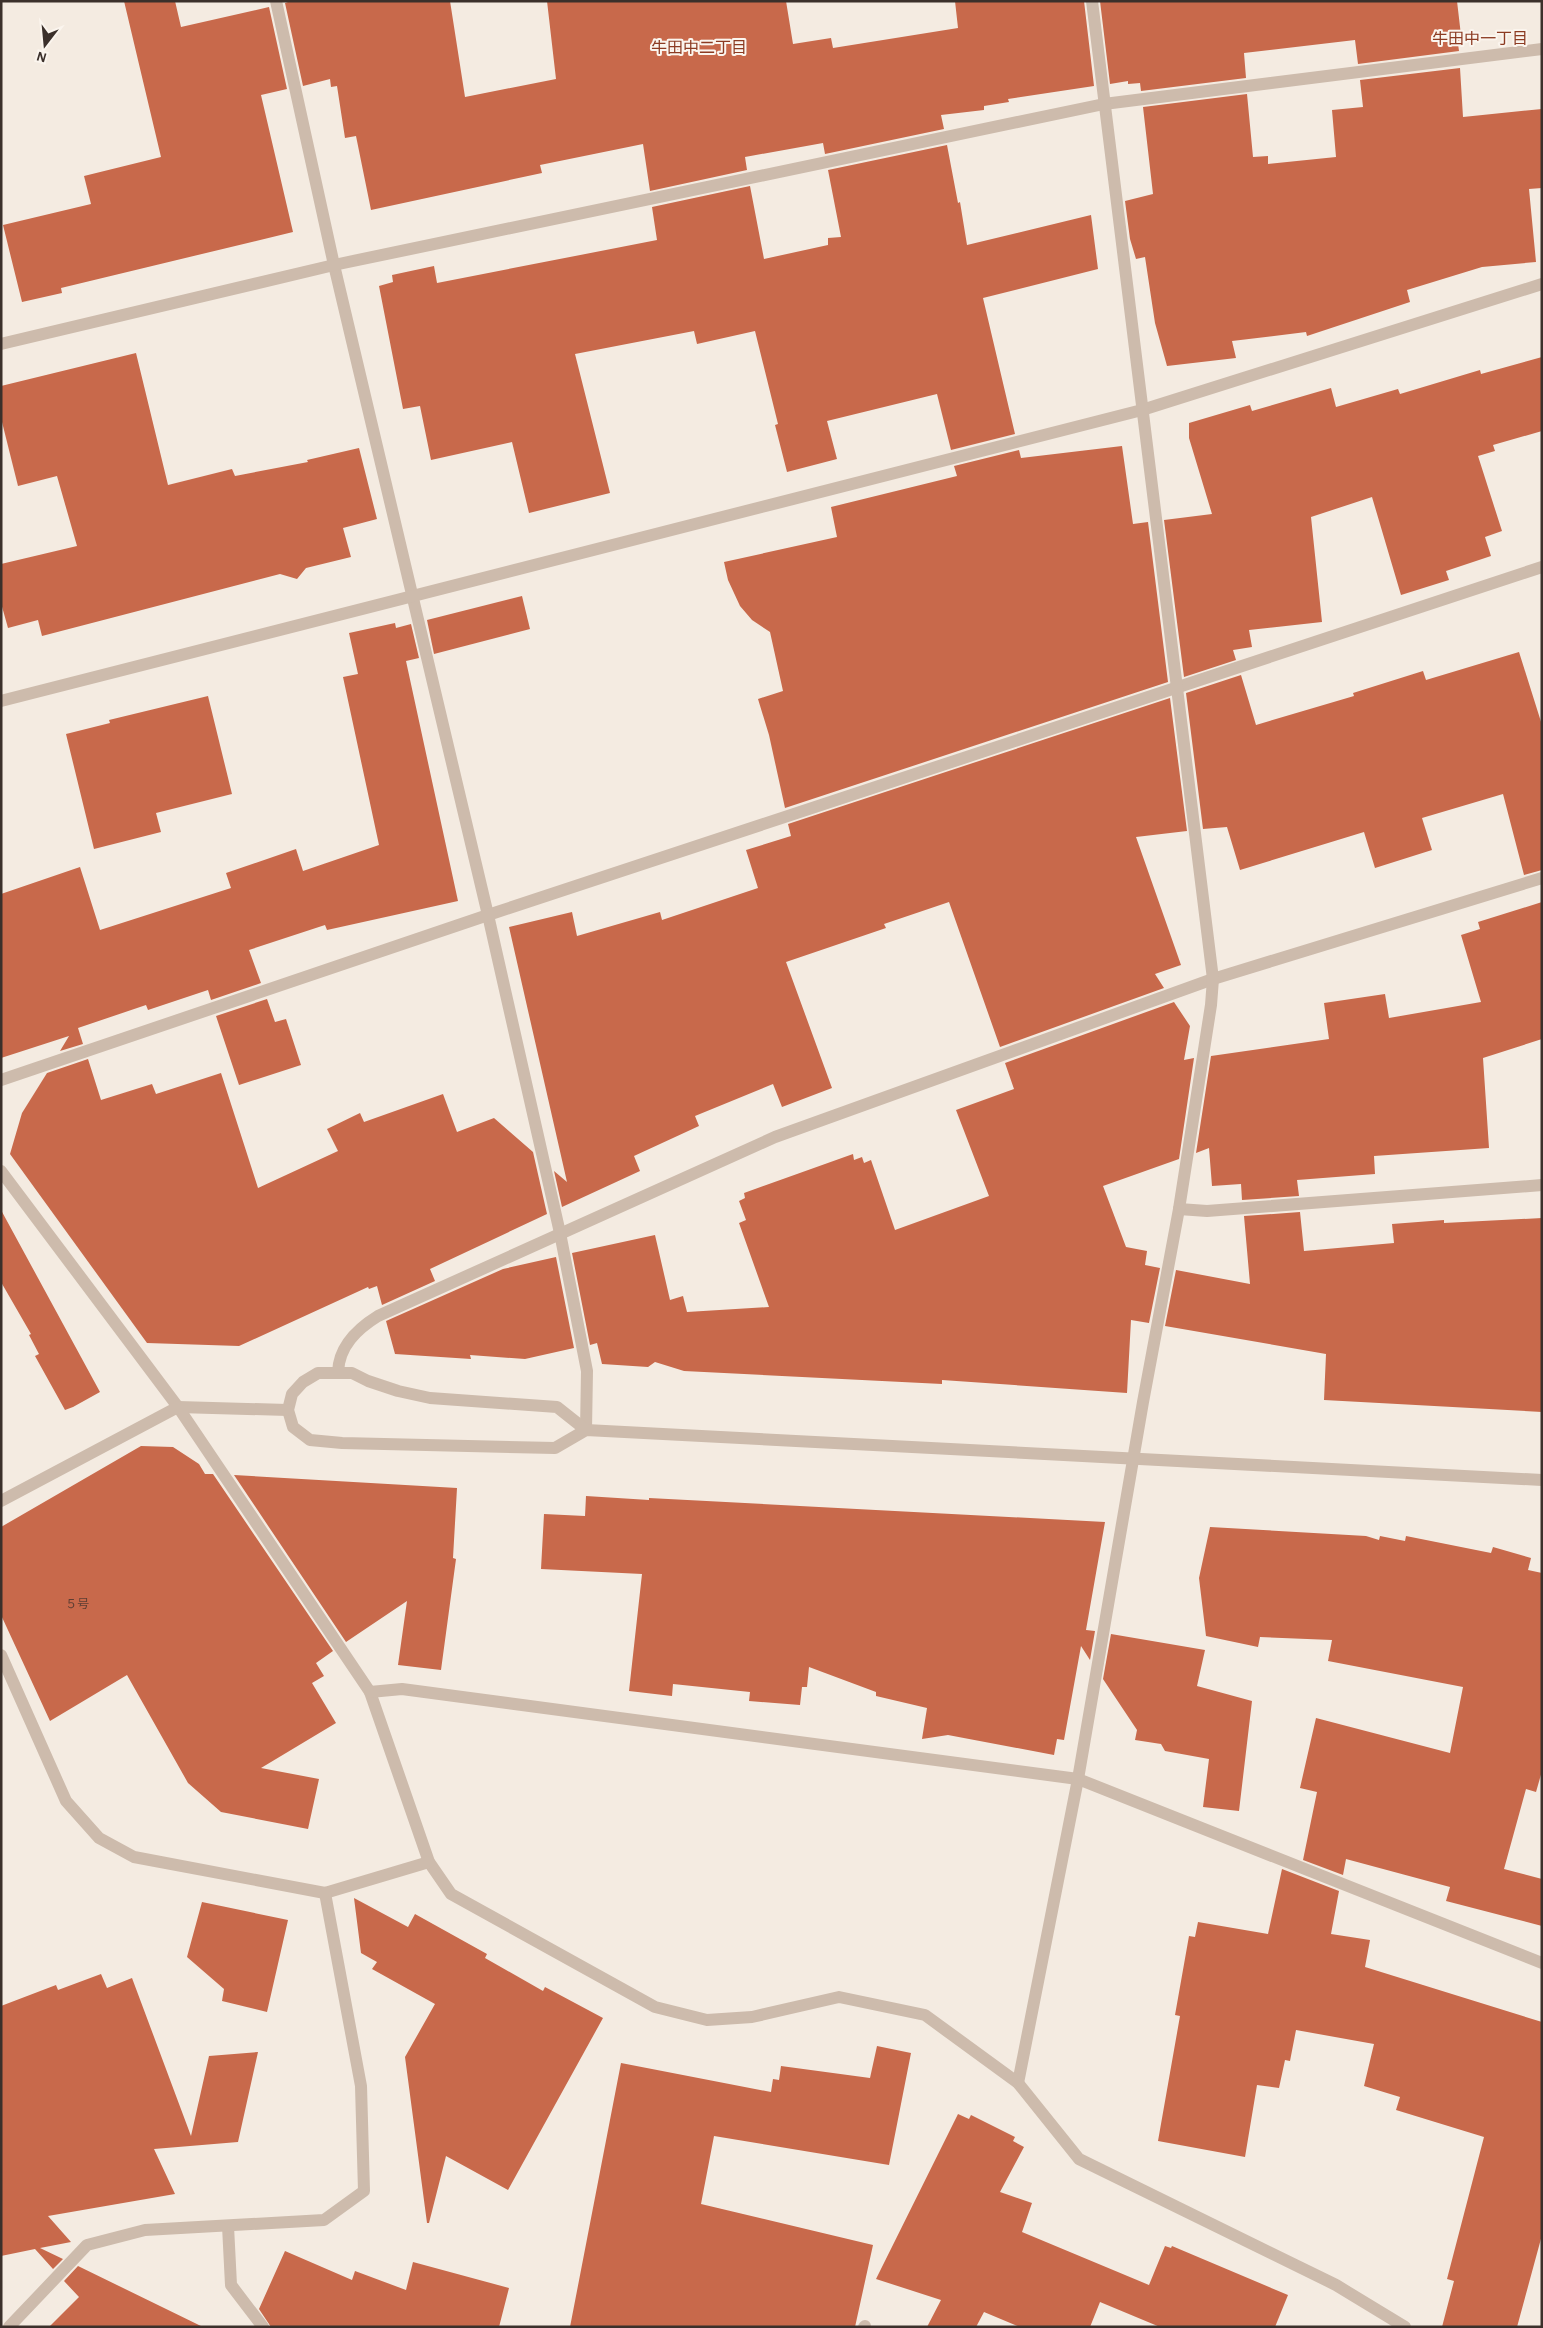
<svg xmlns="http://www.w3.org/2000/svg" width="1543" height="2328" font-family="'Alegreya Sans','Noto Sans JP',sans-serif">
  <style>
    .building { fill: #c8694b }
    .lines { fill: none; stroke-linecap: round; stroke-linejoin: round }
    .minor { stroke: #cdbbac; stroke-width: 12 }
    .labels { text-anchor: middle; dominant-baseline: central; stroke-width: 4; stroke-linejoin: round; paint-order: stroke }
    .number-label { font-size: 12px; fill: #5e3e33 }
    .neighbourhood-label { font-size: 16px; fill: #8c3b22; stroke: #fbf5ee }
  </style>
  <rect width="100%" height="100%" fill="#f4ebe1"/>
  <g class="building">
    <path d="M 124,1 L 175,1 L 181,27 L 269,7 L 287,89 L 261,95 L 293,232 L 61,288 L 62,293 L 22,302 L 3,225 L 91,204 L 84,176 L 161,157 Z"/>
    <path d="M 291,1 L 450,1 L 465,97 L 556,79 L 547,1 L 786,1 L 793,44 L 831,38 L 833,48 L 958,28 L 955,1 L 1084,1 L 1094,86 L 1008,99 L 1009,102 L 984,106 L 984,110 L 941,115 L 944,129 L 825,154 L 823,143 L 745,157 L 747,170 L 650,191 L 643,144 L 540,165 L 542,173 L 371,210 L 356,136 L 345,138 L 337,86 L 331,87 L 330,79 L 303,86 L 285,3 Z"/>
    <path d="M 1100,1 L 1457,1 L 1462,44 L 1458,44 L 1459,51 L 1358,64 L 1355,40 L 1244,53 L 1246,78 L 1141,91 L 1140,83 L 1128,84 L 1128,81 L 1110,84 Z"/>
    <path d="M 1460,68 L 1463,117 L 1542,109 L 1542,188 L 1529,189 L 1536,262 L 1482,267 L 1407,290 L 1410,302 L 1307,336 L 1306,332 L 1232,341 L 1236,358 L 1167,366 L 1155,323 L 1145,257 L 1136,259 L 1130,239 L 1125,201 L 1153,194 L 1143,107 L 1247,94 L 1253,157 L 1268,156 L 1268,164 L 1336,157 L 1332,110 L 1363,107 L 1360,80 Z"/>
    <path d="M 947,145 L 958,203 L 960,202 L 967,245 L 1091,215 L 1098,269 L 983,298 L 1015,434 L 951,450 L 937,394 L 827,421 L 837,459 L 787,472 L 775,425 L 778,424 L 755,331 L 697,344 L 694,331 L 575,354 L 610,493 L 529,513 L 512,442 L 431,460 L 420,406 L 403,409 L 379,286 L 393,282 L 392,275 L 434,266 L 437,283 L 657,240 L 652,207 L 750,186 L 764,259 L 828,245 L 828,238 L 841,237 L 828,170 Z"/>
    <path d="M 136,353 L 168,485 L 232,469 L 235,476 L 308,462 L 307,460 L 359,448 L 377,519 L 343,528 L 351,557 L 306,568 L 297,579 L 280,574 L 42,636 L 38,620 L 8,628 L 1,603 L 1,564 L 77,546 L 57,476 L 18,486 L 1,418 L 1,386 Z"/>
    <path d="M 1542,357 L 1542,431 L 1493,445 L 1495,451 L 1478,456 L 1502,531 L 1485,537 L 1491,556 L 1446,571 L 1449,580 L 1401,595 L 1372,497 L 1311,517 L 1322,622 L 1249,630 L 1252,647 L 1233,650 L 1236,660 L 1184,677 L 1164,520 L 1212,514 L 1189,438 L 1189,423 L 1250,405 L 1252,411 L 1331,388 L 1336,407 L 1398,389 L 1400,394 L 1480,370 L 1481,374 Z"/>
    <path d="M 1122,446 L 1133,524 L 1148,522 L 1168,682 L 785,808 L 769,735 L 758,699 L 783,691 L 770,632 L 752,620 L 740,606 L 728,580 L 724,562 L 837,537 L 831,507 L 957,476 L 954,466 L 1019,450 L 1021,458 Z"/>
    <path d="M 522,596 L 530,629 L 434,654 L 427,620 Z"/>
    <path d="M 395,623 L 396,628 L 411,624 L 419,658 L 406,661 L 458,901 L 327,930 L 325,925 L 249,950 L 261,983 L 211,1000 L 208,990 L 148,1010 L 146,1005 L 78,1028 L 83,1044 L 60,1051 L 69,1036 L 1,1058 L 1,894 L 80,867 L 100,930 L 231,888 L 226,873 L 296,849 L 303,871 L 379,845 L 343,677 L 358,674 L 349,633 Z"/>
    <path d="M 1519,652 L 1542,725 L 1542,870 L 1524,875 L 1503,794 L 1422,818 L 1432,850 L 1375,868 L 1364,832 L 1240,870 L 1227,827 L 1203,829 L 1186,693 L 1241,675 L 1256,725 L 1354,696 L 1353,693 L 1423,671 L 1426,680 Z"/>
    <path d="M 208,696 L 232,794 L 156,813 L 161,832 L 94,849 L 66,734 L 110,723 L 109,720 Z"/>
    <path d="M 1170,698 L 1187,831 L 1136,837 L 1181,965 L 1155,974 L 1164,988 L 1000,1047 L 949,902 L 884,924 L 886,928 L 786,962 L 832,1088 L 782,1107 L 773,1084 L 695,1116 L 699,1126 L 634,1156 L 640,1171 L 562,1207 L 554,1171 L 567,1182 L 509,927 L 572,912 L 577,936 L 660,912 L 662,920 L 758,888 L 746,850 L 791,836 L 788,824 Z"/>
    <path d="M 1542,902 L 1542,1039 L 1483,1058 L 1489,1148 L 1374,1156 L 1375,1174 L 1297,1180 L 1299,1196 L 1242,1200 L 1241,1184 L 1212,1186 L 1209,1148 L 1196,1153 L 1211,1056 L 1329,1039 L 1324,1003 L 1385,994 L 1389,1018 L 1481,1002 L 1461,935 L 1480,929 L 1478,922 Z"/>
    <path d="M 267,999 L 275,1022 L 286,1019 L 301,1065 L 239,1085 L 216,1016 Z"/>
    <path d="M 1174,1002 L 1190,1026 L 1184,1060 L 1194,1058 L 1179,1159 L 1103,1186 L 1126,1247 L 1147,1251 L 1145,1265 L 1160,1268 L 1149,1323 L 1131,1320 L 1127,1393 L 942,1380 L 942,1384 L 684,1371 L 655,1362 L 648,1367 L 602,1364 L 597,1343 L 590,1345 L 572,1253 L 655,1235 L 670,1300 L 683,1296 L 687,1312 L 769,1307 L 739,1223 L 746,1220 L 739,1201 L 745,1198 L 744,1193 L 853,1154 L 854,1160 L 862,1157 L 864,1163 L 871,1160 L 895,1230 L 989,1196 L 956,1110 L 1014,1089 L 1005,1063 Z"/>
    <path d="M 88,1059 L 101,1100 L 152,1084 L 156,1094 L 221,1073 L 258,1188 L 338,1151 L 327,1129 L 360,1113 L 364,1122 L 443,1094 L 457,1132 L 494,1118 L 533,1152 L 547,1214 L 430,1269 L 435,1281 L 382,1305 L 377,1286 L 369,1289 L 368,1287 L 239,1346 L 147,1343 L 10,1154 L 22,1113 L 47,1073 Z"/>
    <path d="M 1,1210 L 100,1392 L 73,1407 L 65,1410 L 35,1356 L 39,1354 L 29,1335 L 31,1334 L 1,1282 Z"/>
    <path d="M 1300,1212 L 1304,1251 L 1394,1243 L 1392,1224 L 1444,1220 L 1444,1223 L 1542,1218 L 1542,1412 L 1324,1400 L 1326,1354 L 1165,1326 L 1176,1270 L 1250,1284 L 1244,1216 Z"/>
    <path d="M 556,1257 L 574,1348 L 525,1359 L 470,1355 L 471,1359 L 395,1354 L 386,1321 L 503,1269 Z"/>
    <path d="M 141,1446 L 173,1447 L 199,1464 L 205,1474 L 213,1474 L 333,1651 L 316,1663 L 324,1676 L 312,1683 L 336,1723 L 261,1768 L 319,1779 L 308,1829 L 221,1812 L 188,1783 L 127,1675 L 50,1721 L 1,1615 L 1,1527 Z"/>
    <path d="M 234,1475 L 457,1488 L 453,1558 L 456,1559 L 441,1670 L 398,1665 L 407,1601 L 346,1642 Z"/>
    <path d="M 586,1496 L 649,1500 L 649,1498 L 1105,1522 L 1086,1630 L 1095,1631 L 1090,1660 L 1081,1646 L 1064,1740 L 1057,1739 L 1054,1755 L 948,1735 L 922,1739 L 927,1708 L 876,1696 L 876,1692 L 809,1667 L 807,1687 L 802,1687 L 800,1705 L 749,1701 L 750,1692 L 673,1684 L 672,1696 L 629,1691 L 642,1574 L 541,1569 L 544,1514 L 585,1516 Z"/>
    <path d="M 1210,1527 L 1366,1536 L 1379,1540 L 1380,1536 L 1405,1541 L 1406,1536 L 1491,1553 L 1493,1547 L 1531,1558 L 1528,1570 L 1542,1573 L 1542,1771 L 1536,1792 L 1526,1789 L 1504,1869 L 1542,1879 L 1542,1926 L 1446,1901 L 1450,1887 L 1346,1859 L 1343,1875 L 1303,1860 L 1317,1792 L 1300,1788 L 1316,1718 L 1450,1753 L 1463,1687 L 1328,1661 L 1332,1640 L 1260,1637 L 1258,1647 L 1206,1636 L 1199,1578 Z"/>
    <path d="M 1111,1634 L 1205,1650 L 1197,1686 L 1252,1701 L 1239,1811 L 1203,1807 L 1209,1759 L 1165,1751 L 1161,1744 L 1135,1740 L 1137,1730 L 1103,1679 Z"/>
    <path d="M 1282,1869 L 1339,1891 L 1331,1934 L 1370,1940 L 1365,1967 L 1542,2022 L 1542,2235 L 1517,2327 L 1442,2327 L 1454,2281 L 1447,2279 L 1484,2137 L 1396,2110 L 1400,2097 L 1364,2086 L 1374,2044 L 1296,2030 L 1290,2061 L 1285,2060 L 1279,2088 L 1257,2085 L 1245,2157 L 1158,2141 L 1180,2016 L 1175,2015 L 1189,1936 L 1195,1937 L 1198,1922 L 1268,1934 Z"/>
    <path d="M 354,1898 L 408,1927 L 415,1914 L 487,1954 L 485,1958 L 543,1991 L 545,1987 L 603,2018 L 508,2190 L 446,2156 L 429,2223 L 427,2223 L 405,2057 L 435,2004 L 372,1969 L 377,1962 L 361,1953 Z"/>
    <path d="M 202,1902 L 288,1920 L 267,2012 L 222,2001 L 224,1989 L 187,1957 Z"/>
    <path d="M 101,1974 L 107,1988 L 132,1978 L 191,2136 L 209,2056 L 258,2052 L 238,2142 L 154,2149 L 175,2194 L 48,2216 L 71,2242 L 40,2248 L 63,2259 L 53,2269 L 35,2249 L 1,2256 L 1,2006 L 56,1985 L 58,1990 Z"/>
    <path d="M 877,2046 L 911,2053 L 889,2165 L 714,2136 L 701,2204 L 873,2245 L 855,2327 L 570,2327 L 621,2063 L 771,2092 L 773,2079 L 779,2080 L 781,2066 L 870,2078 Z"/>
    <path d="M 958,2114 L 969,2119 L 971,2115 L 1015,2137 L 1013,2141 L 1024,2147 L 1000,2192 L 1032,2203 L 1022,2232 L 1149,2285 L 1165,2246 L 1171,2248 L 1172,2246 L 1288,2295 L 1275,2327 L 1160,2327 L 1100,2302 L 1090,2327 L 1020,2327 L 984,2312 L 976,2327 L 927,2327 L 941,2300 L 876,2279 Z"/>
    <path d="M 285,2251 L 352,2280 L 355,2271 L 406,2290 L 413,2262 L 509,2288 L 499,2327 L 271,2327 L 259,2309 Z"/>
    <path d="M 78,2266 L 203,2327 L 49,2327 L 79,2297 L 64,2281 Z"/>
  </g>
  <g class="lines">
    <g class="minor">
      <path d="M 276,1 L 334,265 L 488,915 L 560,1233 L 587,1371 L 586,1430"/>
      <path d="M 1,344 L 334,265 L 1104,104 L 1542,49"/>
      <path d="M 1,701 L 1142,410 L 1542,284"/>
      <path d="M 1,1080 L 488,915 L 1542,567"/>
      <path d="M 1,1171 L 178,1407 L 370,1692 L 429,1862 L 451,1894 L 655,2007 L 707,2020 L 752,2017 L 839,1997 L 925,2015 L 1018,2083 L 1079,2159 L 1336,2285 L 1405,2327"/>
      <path d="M 1179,1209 L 1207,1211 L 1542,1185"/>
      <path d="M 338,1372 C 339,1346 357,1329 378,1316 L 775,1137 L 1213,979 L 1542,878"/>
      <path d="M 586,1430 L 557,1407 L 430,1398 L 398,1391 L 368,1381 L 352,1373 L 318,1373 L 303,1382 L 292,1394 L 288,1410 L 293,1427 L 310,1440 L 342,1443 L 555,1448 L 586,1430 L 1542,1480"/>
      <path d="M 1,1501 L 178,1407 L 288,1410"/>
      <path d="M 1,1655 L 66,1801 L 99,1838 L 134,1857 L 325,1893 L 429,1862"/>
      <path d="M 370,1692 L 402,1689 L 1078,1779 L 1542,1963"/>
      <path d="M 1018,2083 L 1078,1779 L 1143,1402 L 1179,1209 L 1211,1005 L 1213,979 L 1092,1"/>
      <path d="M 228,2226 L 231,2285 L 263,2327"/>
      <path d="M 9,2327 L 87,2245 L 145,2230 L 324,2220 L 364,2191 L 361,2086 L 325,1893"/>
      <path d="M 864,2327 L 865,2326"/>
    </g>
  </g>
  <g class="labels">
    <g class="number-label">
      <text x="77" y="1604">５号</text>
    </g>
    <g class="neighbourhood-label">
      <text x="1480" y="39">牛田中一丁目</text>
      <text x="699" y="48">牛田中二丁目</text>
    </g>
  </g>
  <rect width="1543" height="2328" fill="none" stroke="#3b302b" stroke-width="5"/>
  <g transform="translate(45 45) rotate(196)" stroke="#fbf5ee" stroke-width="4" paint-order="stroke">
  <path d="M0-4L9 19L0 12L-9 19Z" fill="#3b302b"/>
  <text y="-8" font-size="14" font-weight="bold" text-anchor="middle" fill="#3b302b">N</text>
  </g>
</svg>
